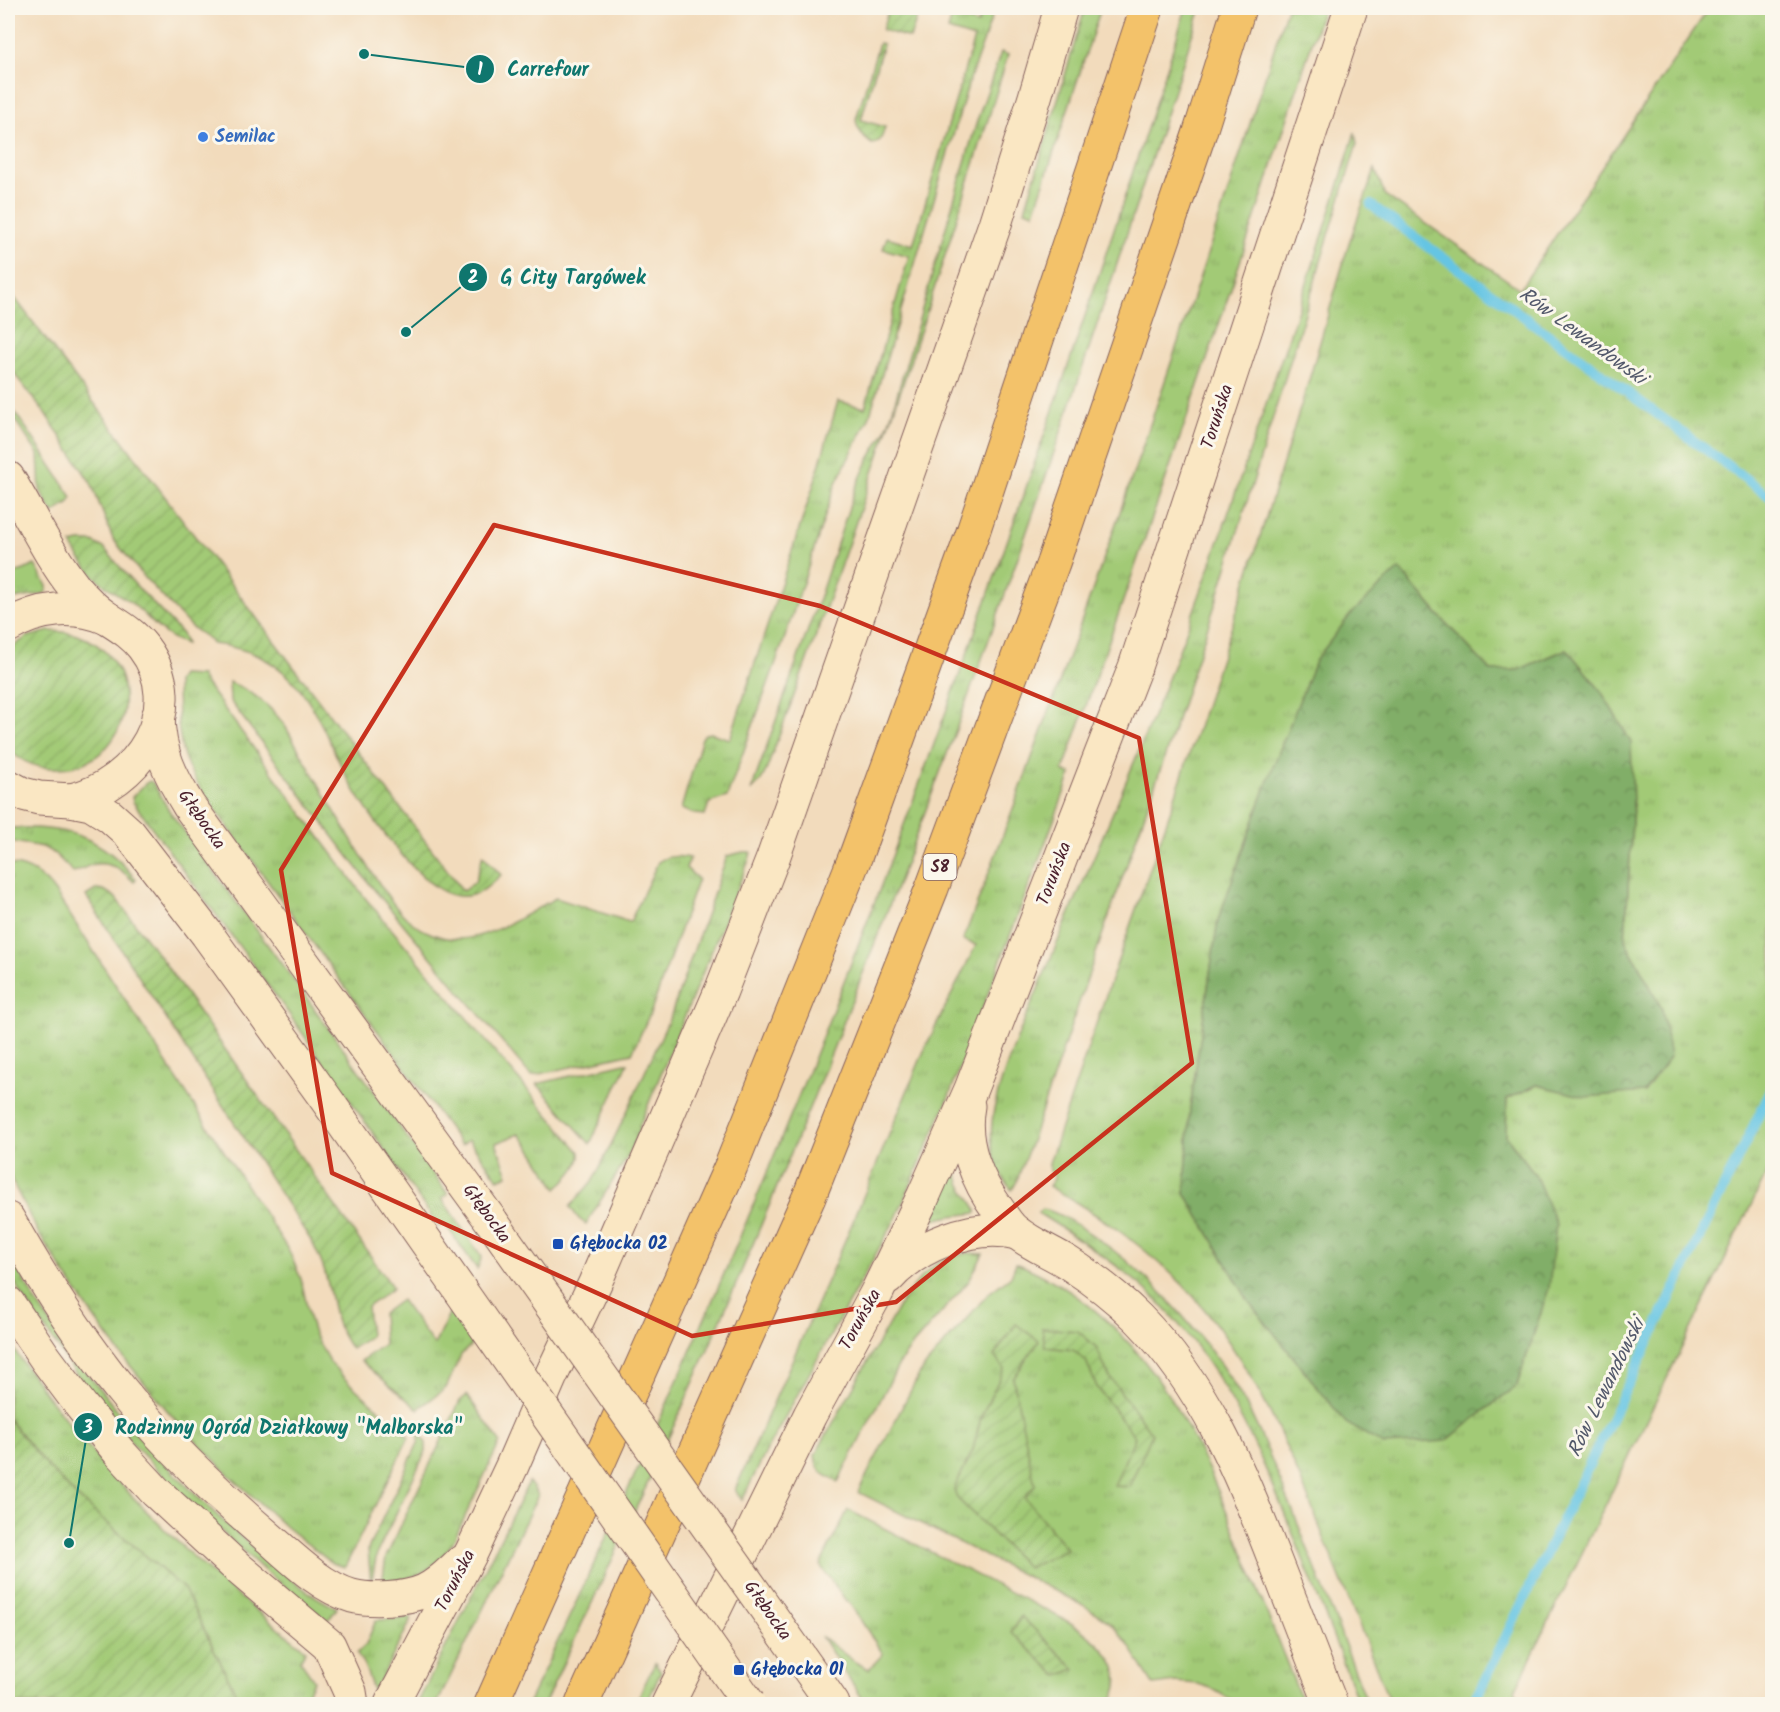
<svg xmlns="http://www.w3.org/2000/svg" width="1780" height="1712" font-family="Kalam,sans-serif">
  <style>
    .grass { fill: url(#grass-tufts); stroke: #767450; stroke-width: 1.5; fill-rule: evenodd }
    .forest { fill: url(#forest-crowns); stroke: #666649; stroke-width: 1.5 }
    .garden { fill: url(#garden-furrows); stroke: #767450; stroke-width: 1.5 }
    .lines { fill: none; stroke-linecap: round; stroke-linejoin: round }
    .stream { stroke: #65c5e3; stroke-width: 10 }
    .secondary-casing { stroke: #85615e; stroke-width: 35 }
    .highway-casing { stroke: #85615e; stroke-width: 35 }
    .secondary { stroke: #fae7c3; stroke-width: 33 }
    .highway { stroke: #f3c26a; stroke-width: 33 }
    .secondary-bridge-casing { stroke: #85615e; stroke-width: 35; stroke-linecap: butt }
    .secondary-bridge { stroke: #fae7c3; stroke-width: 33 }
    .marked { fill: none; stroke: #c8321e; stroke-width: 4.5; stroke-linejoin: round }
    .shop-dot { fill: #3f7fe0; stroke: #fbf7ec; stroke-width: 2 }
    .transit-dot { fill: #1a4fb4; stroke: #fbf7ec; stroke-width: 2 }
    .labels { text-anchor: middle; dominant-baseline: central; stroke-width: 6; stroke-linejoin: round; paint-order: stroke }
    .shield { fill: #fbf7ec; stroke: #7f6065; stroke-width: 1.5 }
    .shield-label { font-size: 16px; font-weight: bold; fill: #4a1f2b }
    .shop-label { font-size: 18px; font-weight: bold; fill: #366cbe; stroke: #fbf7ec; text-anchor: start }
    .street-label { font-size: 18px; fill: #4a1f2b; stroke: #fbf7ec }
    .transit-label { font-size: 18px; font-weight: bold; fill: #164399; stroke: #fbf7ec; text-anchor: start }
    .water-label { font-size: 20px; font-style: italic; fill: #53596b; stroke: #fbf7ec }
    .leader { fill: none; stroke: #0f766e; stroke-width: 2 }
    .callout-dot { fill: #0f766e; stroke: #fbf7ec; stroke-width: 2 }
    .mark-label { font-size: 18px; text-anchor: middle; font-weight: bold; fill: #fff }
    .callout-label { font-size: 20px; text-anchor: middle; font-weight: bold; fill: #0f766e; stroke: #fbf7ec; stroke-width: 6; stroke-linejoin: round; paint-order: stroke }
  </style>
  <defs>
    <pattern id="grass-tufts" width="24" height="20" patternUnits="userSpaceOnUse" patternTransform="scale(1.5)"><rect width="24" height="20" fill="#a2ca76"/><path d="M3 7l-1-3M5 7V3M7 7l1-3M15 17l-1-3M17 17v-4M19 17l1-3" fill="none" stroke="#8dad66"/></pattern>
    <pattern id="forest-crowns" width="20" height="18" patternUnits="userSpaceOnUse" patternTransform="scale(1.5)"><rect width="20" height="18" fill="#81ae67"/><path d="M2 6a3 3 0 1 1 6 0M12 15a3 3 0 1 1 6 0" fill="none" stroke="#6c8d55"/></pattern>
    <pattern id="garden-furrows" width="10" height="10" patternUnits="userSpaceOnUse" patternTransform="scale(1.5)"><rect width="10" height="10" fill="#a2ca76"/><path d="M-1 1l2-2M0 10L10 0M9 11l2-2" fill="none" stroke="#8dad66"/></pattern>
  </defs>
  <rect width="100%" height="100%" fill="#fbf7ec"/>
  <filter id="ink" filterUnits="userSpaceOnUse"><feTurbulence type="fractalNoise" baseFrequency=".0167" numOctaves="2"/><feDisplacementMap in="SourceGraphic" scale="12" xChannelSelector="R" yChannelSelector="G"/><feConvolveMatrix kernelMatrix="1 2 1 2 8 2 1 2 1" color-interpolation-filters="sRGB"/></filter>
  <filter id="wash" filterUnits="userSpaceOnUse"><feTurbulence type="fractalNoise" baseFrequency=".008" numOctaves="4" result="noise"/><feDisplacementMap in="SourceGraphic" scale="24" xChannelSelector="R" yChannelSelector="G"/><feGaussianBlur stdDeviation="1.35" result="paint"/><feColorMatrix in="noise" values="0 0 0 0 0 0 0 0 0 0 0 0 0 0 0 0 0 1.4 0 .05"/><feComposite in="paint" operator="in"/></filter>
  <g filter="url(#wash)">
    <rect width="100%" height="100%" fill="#f2dbbc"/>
    <g class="grass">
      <path d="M 983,8 L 995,8 L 969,82 L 869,418 L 836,483 L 784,640 L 727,797 L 709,803 L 705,815 L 694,814 L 681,809 L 702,738 L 705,734 L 711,733 L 730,739 L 814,484 L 838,401 L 865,408 L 909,256 L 883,249 L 887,237 L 913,245 L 974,38 L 948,30 L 952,16 L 978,24 Z"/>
      <path d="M 1085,8 L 1101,8 L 1034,213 L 1025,210 Z"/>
      <path d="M 1186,8 L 1201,8 C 1122,248 1045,489 957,727 C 875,947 789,1166 694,1381 C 646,1489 595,1597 544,1704 L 528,1704 C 629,1492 726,1278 813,1060 C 951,714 1073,362 1186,8 Z"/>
      <path d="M 1287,8 L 1323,8 C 1242,264 1153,517 1063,771 L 1071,774 L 1059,807 L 946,1104 L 896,1218 L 770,1444 L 742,1500 L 735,1490 L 846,1238 L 926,1046 L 976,945 L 963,940 C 1082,633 1188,321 1287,8 Z"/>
      <path d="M 1709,8 L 1772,8 L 1772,1162 L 1515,1691 L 1522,1700 L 1533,1704 L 1390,1704 C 1372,1654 1351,1606 1331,1556 C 1294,1461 1256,1362 1184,1286 C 1144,1245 1098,1215 1049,1186 L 1055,1177 L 1049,1169 L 1049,1163 L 1110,983 L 1170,812 L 1237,610 L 1309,380 L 1349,243 L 1375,169 L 1385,195 L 1520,289 ZM 1399,569 L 1445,622 L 1491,671 L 1518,670 L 1567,649 L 1633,804 L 1625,940 L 1662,1009 L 1585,1096 L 1537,1085 L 1507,1099 L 1506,1136 L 1535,1174 L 1535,1330 L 1517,1385 L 1446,1441 L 1185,1193 L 1190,1108 L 1218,920 Z"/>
      <path d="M 1001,52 L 1008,55 C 934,296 855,535 766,771 L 760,782 L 751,791 L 821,593 L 855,489 L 869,459 L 885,432 L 890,419 L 977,121 Z"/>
      <path d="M 1355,132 L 1357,144 L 1218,596 L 1162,765 L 1104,930 L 1030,1145 L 1016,1183 L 1012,1190 C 990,1166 988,1135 995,1105 C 1005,1061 1028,1014 1045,972 C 1080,888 1117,805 1151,721 C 1188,632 1219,541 1250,450 C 1287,344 1323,238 1355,132 Z"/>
      <path d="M 8,403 L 29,432 L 72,497 L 68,504 L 53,513 L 40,490 L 38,454 L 13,417 L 8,415 Z"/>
      <path d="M 35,565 L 47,586 L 47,591 L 43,594 L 8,600 L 8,575 L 24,570 Z"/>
      <path d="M 181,675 L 201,676 L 203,680 L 366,899 L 580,1152 C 582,1166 566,1179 557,1189 L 529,1146 L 519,1134 L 496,1143 L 508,1175 L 498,1179 L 469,1140 L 461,1145 L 203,793 L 188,767 L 182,750 L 178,724 L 177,682 Z"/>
      <path d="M 229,682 C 253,691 270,705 285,726 C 312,772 337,818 366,863 C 379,883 392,906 410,921 C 422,931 441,939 456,939 C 488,940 528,913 556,898 L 630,922 L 658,862 C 668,855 678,856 690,858 L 686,868 L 698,879 L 652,1009 L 632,1053 L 531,1076 L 372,887 L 230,701 Z"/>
      <path d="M 150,781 L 153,783 L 170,812 L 303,993 L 448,1194 L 442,1199 L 482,1257 L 477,1269 L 445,1224 L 439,1227 L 284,1007 L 133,802 L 132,797 L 146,783 Z"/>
      <path d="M 12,828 C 65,826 103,836 136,880 L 134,882 C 123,870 108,860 91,865 C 85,867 80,871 73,872 L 55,854 L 43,847 L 8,841 L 8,829 Z"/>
      <path d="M 743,852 L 751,852 L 749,860 L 639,1127 L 641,1128 L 624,1163 L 586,1224 L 579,1219 L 570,1207 L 593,1180 L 598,1171 L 625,1116 L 671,1015 L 727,856 Z"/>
      <path d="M 13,865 C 31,867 44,877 55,892 L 289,1251 L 301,1279 L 310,1321 L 314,1334 L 329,1361 L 347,1381 L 409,1437 L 345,1567 L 332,1563 L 287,1528 L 228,1474 L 171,1415 L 123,1357 L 90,1312 L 39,1234 L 8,1173 L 8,866 Z"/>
      <path d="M 625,1063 L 628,1063 L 590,1144 L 537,1084 Z"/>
      <path d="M 955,1172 L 957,1174 L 961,1185 L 977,1210 L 977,1213 L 951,1216 L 933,1220 L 932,1218 Z"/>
      <path d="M 1043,1209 C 1062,1212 1097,1238 1113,1250 C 1161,1287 1199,1331 1232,1381 C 1257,1420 1274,1466 1292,1509 C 1318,1574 1343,1640 1368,1704 L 1359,1704 C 1339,1651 1318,1597 1297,1544 C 1259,1450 1221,1359 1145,1289 C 1112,1260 1075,1236 1038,1213 Z"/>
      <path d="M 8,1251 C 20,1272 30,1294 44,1314 C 102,1399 172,1477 249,1544 C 276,1567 305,1594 337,1608 L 328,1621 L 267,1573 L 183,1496 L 129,1440 L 81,1381 L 24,1298 L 8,1271 Z"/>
      <path d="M 967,1253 L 983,1254 L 969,1281 L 911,1347 L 899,1364 L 838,1482 C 823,1474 817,1473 815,1455 L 899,1306 C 918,1279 932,1259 967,1253 Z"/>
      <path d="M 1016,1263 C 1146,1316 1199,1438 1246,1560 C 1265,1608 1284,1656 1303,1704 L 1238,1704 L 1211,1688 L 1198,1684 L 1175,1682 L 1154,1685 C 1140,1665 1128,1640 1110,1623 C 1102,1616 1092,1611 1083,1605 L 858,1492 L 919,1375 L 926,1365 L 989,1293 L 1011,1276 Z"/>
      <path d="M 463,1285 L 481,1335 L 461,1355 L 446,1388 L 418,1409 L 361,1361 L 384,1344 L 382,1314 L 401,1300 L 434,1345 Z"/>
      <path d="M 8,1341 C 67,1428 137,1508 217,1578 C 246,1603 276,1626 306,1650 L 300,1660 L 314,1680 L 301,1704 L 241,1704 L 184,1589 L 77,1497 L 48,1467 L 8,1419 Z"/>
      <path d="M 467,1395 L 500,1442 L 453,1542 C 432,1573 417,1578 382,1584 L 386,1557 L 460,1401 Z"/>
      <path d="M 418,1430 L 426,1443 L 426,1451 L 377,1553 L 371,1584 L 368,1549 L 419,1441 Z"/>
      <path d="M 529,1482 L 538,1495 L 437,1704 L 417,1704 Z"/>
      <path d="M 848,1510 L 1069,1622 C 1096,1639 1135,1669 1109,1704 L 866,1704 L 821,1636 L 855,1662 L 869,1669 L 883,1654 L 848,1601 L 846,1601 L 820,1565 Z"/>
      <path d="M 409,1617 L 411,1618 L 411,1620 L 376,1689 L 373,1690 L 365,1667 L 357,1653 L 366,1644 L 376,1620 L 400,1619 Z"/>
      <path d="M 655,1663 L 661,1672 L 646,1704 L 635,1704 Z"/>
    </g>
    <path class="forest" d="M 1399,569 L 1445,622 L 1491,671 L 1518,670 L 1567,649 L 1601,691 L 1631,742 L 1633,804 L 1625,940 L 1662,1009 L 1670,1057 L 1644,1092 L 1585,1097 L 1537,1085 L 1507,1099 L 1506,1136 L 1535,1174 L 1556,1224 L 1549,1288 L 1517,1385 L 1446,1441 L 1384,1445 L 1346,1423 L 1249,1302 L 1185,1193 L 1190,1108 L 1218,920 L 1271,772 L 1315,661 L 1350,615 Z"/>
    <g class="garden">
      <path d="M 889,8 L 920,8 L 910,38 L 882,30 Z"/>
      <path d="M 879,43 L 883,44 L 861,120 L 885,127 C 882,135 882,143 872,144 C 864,139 857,129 856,119 Z"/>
      <path d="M 8,289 L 463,891 L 475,882 L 483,855 L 501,875 C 491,884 481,895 467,896 C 458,897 448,895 441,890 C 410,873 365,810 348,779 C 330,746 318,708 292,680 C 270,657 243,647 212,644 L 210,640 L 191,627 L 144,577 L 113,539 L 91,483 L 45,413 L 8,366 Z"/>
      <path d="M 80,542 L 93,542 L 104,548 L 131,580 L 182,634 L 186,644 C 161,637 150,617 130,602 C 122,596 112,591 103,584 C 89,573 80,560 71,544 Z"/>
      <path d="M 49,631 C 152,632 144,767 58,768 C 39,769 21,762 8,749 L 8,650 L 27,637 Z"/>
      <path d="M 97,889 L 104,890 L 115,897 L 163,961 L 393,1288 L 367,1307 L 370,1336 L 351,1349 C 331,1321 334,1303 325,1273 C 322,1262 317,1252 312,1242 L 86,896 Z"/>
      <path d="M 1016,1324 L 1039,1341 L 1013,1379 L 1035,1485 L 1025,1498 L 1067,1549 L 1028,1568 L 957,1498 L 954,1489 L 973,1450 L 981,1417 L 1004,1369 L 994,1356 Z"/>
      <path d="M 1042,1328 L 1078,1331 L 1096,1347 L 1109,1376 L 1152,1434 L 1129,1487 L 1114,1486 L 1135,1437 L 1097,1387 L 1086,1361 L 1073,1350 L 1045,1347 Z"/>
      <path d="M 8,1419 L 48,1467 L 77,1497 L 184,1589 L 241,1704 L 8,1704 Z"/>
      <path d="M 1021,1616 L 1075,1669 L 1057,1676 L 1011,1632 Z"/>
    </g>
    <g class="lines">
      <g class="stream">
        <path d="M 1371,205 L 1772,498"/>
        <path d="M 1473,1704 L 1772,1088"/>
      </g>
    </g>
  </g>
  <g filter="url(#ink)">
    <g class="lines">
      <g class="secondary-casing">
        <g id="secondary">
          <path d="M 8,478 C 30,514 48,554 74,587 C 84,599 95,610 107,618 C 121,627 133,634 143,647 C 190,708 138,785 71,800"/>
          <path d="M 8,626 C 38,608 74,604 107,618"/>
          <path d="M 158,717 C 159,753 170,775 189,806 L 492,1222"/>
          <path d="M 8,786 L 23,794 L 39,798 L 71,800 L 91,804 L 110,816 L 129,833 L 207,934 L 326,1099 L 460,1290"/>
          <path d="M 968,1106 C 961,1143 977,1181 999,1211 C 1004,1219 1009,1227 1016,1232 C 1031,1244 1051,1252 1067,1262 C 1092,1278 1117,1297 1138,1318 C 1205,1386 1241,1473 1275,1561 C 1294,1609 1312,1657 1331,1704"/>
          <path d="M 8,1219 C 44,1283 84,1346 132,1403 C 173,1451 219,1495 268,1537 C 292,1558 321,1587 352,1596 C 372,1601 406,1599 424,1591 C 438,1585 449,1573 460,1563"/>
          <path d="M 888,1278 C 916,1246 974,1222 1017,1233"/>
          <path d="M 8,1303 L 46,1359 L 82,1407 L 120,1453 L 156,1492 L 238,1568 L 329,1645 L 350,1692 L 352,1704"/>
          <path d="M 815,1678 L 833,1704"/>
          <path d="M 391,1704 L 472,1551 L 512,1466 L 550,1378 L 595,1283 L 721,991 L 773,858 L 995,224 L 1035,97 L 1061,8"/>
          <path d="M 668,1704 L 810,1415 L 877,1292 L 923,1197 L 971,1089 L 1135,667 L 1351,8"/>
        </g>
      </g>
      <g class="highway-casing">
        <g id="highway">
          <path d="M 491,1704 L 731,1166 L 856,855 L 973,532 L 1147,8"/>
          <path d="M 582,1704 L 809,1197 L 932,888 L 1053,563 L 1200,132 L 1239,8"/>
        </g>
      </g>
      <use href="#secondary" class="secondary"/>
      <use href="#highway" class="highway"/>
      <g class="secondary-bridge-casing">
        <g id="secondary-bridge">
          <path d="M 492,1222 L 815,1678"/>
          <path d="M 460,1290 L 749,1704"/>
        </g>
      </g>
      <use href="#secondary-bridge" class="secondary-bridge"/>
    </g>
  </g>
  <path class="marked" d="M 494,525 L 820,606 L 1139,738 L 1192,1063 L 896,1302 L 692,1336 L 332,1173 L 281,870 Z"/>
  <circle class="shop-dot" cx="203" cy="137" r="6"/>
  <g class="transit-dot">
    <rect x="552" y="1238" width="12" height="12" rx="3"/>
    <rect x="733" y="1664" width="12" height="12" rx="3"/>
  </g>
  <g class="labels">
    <rect class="shield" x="923.5" y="854" width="33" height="26" rx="4.5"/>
    <g class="shield-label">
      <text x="940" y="867">S8</text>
    </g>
    <g class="shop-label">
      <text x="215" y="137">Semilac</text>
    </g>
    <g class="street-label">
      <text transform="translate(1218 417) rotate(-72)">Toruńska</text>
      <text transform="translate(201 820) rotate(55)">Głębocka</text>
      <text transform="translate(1055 874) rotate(-69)">Toruńska</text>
      <text transform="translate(486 1214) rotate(54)">Głębocka</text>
      <text transform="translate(861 1320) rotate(-61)">Toruńska</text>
      <text transform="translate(456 1581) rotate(-63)">Toruńska</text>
      <text transform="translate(767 1611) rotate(55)">Głębocka</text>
    </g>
    <g class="transit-label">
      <text x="570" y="1244">Głębocka 02</text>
      <text x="751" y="1670">Głębocka 01</text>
    </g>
    <g class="water-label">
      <text transform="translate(1582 337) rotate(36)">Rów Lewandowski</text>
      <text transform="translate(1607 1388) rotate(-64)">Rów Lewandowski</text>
    </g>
  </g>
  <path class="leader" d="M364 54L480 69M406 332L473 277M69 1543L88 1427"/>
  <g class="callout-dot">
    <circle cx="364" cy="54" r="6"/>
    <circle cx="406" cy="332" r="6"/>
    <circle cx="69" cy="1543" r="6"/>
    <circle cx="480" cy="69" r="15"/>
    <circle cx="473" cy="277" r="15"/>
    <circle cx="88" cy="1427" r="15"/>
  </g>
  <g class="mark-label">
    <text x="480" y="75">1</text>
    <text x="473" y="283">2</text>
    <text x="88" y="1433">3</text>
  </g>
  <g class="callout-label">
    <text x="548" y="76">Carrefour</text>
    <text x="573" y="284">G City Targówek</text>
    <text x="289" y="1434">Rodzinny Ogród Działkowy "Malborska"</text>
  </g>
  <rect width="1780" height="1712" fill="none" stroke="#fbf7ec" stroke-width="30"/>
</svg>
